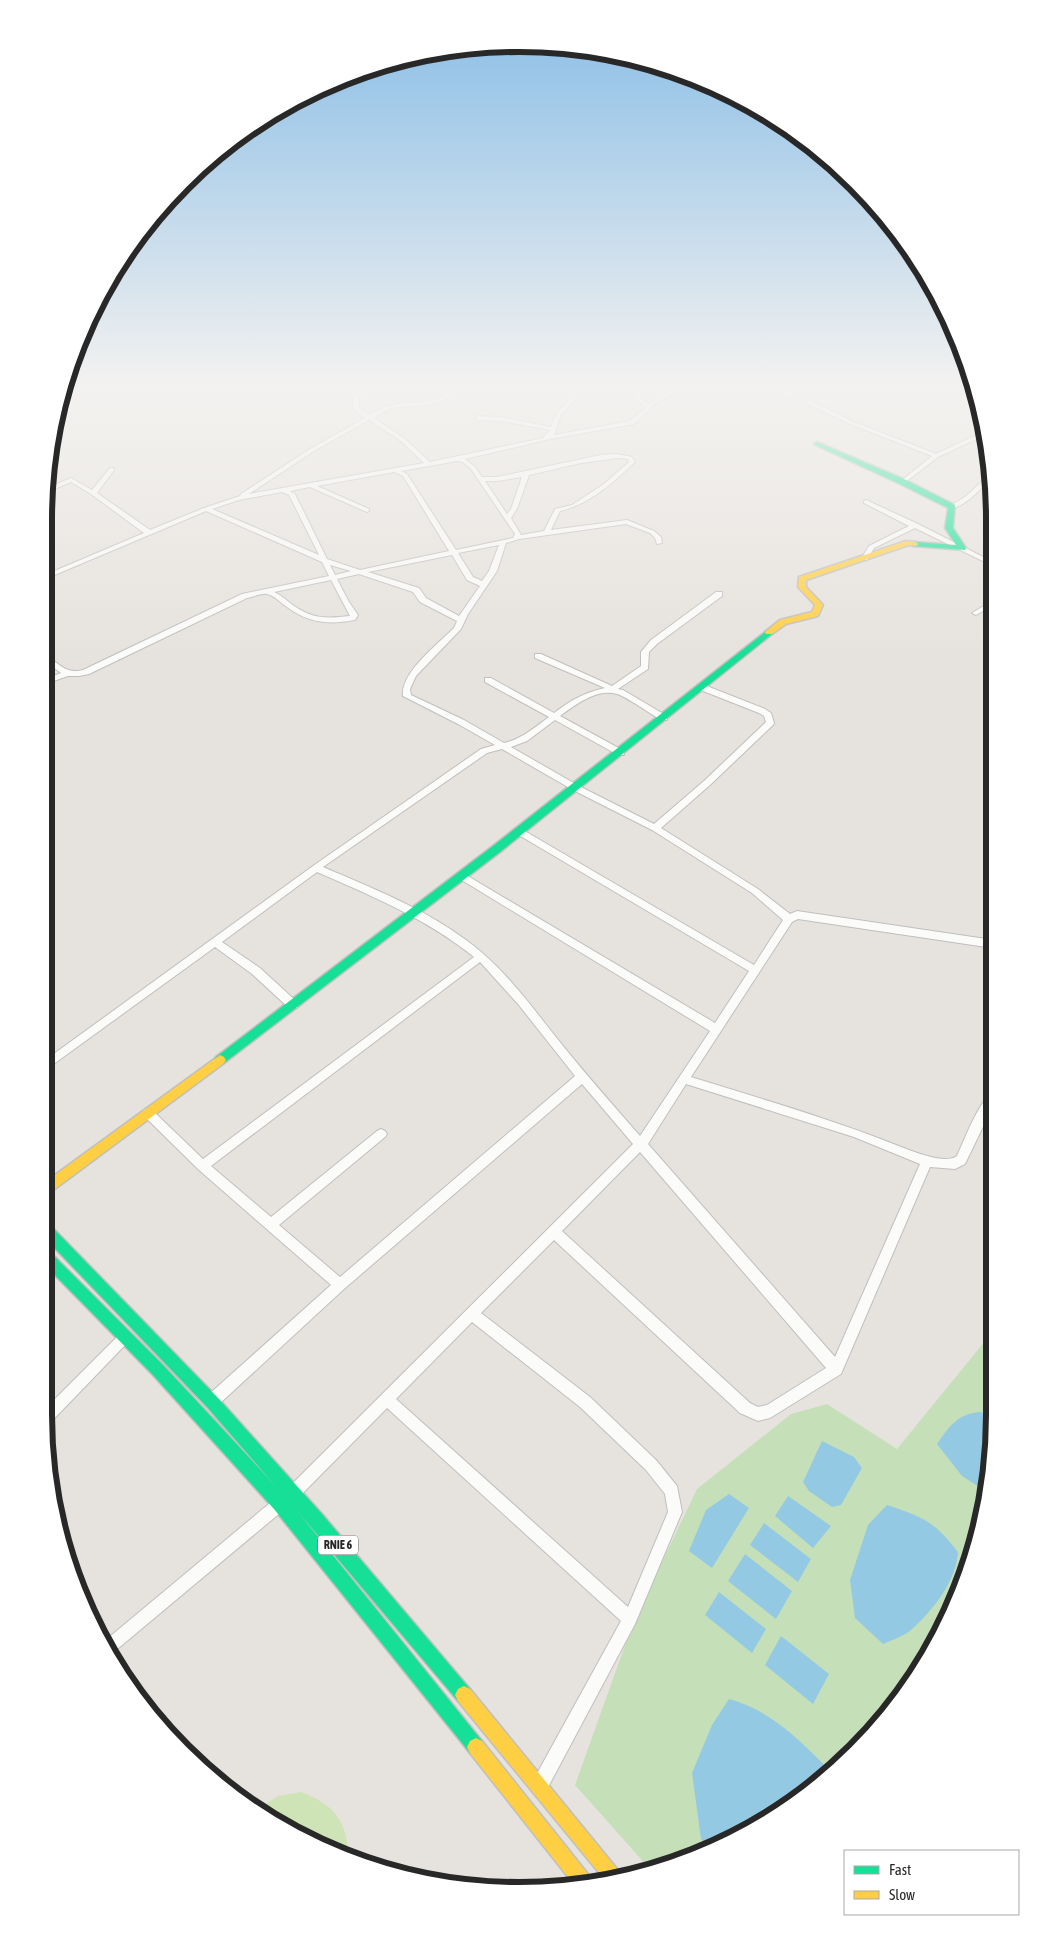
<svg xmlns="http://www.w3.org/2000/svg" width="1039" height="1935" font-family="'Asap Condensed',sans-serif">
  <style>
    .green { fill: #c5e0b8 }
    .pitch { fill: #cfe4b6 }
    .water { fill: #94c9e4 }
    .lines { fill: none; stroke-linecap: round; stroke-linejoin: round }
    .street-casing { stroke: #c0bfbf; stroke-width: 2 }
    .fast-casing { stroke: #c0bfbf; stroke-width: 3 }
    .slow-casing { stroke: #c0bfbf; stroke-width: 3 }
    .street { fill: #fbfbfa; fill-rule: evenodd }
    .fast { fill: #16e098; fill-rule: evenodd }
    .slow { fill: #ffcf43; fill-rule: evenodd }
    .labels { text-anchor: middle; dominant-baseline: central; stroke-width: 4.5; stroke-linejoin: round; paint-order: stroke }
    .shield { fill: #fff; stroke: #686868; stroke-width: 1 }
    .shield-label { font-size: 12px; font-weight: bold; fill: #282828 }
    .rim { fill: none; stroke: #282828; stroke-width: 6 }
  </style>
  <rect width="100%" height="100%" fill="#e6e3de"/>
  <path class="green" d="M 994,1330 L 994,1446 L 979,1539 L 946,1626 L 856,1752 L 730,1842 L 648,1867 L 575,1785 L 634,1620 L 697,1489 L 791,1414 L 827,1404 L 897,1449 Z"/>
  <path class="pitch" d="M 301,1792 C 331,1803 347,1819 348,1853 L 255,1811 L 278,1796 Z"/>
  <g class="water">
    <path d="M 981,1412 L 994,1421 L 994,1446 L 987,1492 L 962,1476 L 937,1444 C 949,1426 959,1413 981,1412 Z"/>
    <path d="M 822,1441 L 854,1457 L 862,1468 L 841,1505 L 832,1507 L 809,1491 L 803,1482 Z"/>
    <path d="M 729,1494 L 749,1508 L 712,1568 L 689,1551 L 706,1510 Z"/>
    <path d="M 788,1496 L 831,1526 L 813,1548 L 775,1516 Z"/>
    <path d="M 887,1505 C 923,1517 934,1521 958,1552 C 956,1582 933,1610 911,1630 C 904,1636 892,1640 883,1644 L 855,1618 L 850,1580 L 868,1525 Z"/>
    <path d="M 764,1523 L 811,1559 L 798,1582 L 750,1545 Z"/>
    <path d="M 745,1554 L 792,1591 L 776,1619 L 728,1581 Z"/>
    <path d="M 719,1592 L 766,1629 L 752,1653 L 705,1615 Z"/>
    <path d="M 781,1636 L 829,1674 L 813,1704 L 765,1665 Z"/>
    <path d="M 729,1699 C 769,1709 802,1742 830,1771 L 730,1842 L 710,1848 L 701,1839 L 692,1773 L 712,1725 Z"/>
  </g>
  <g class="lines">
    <g class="street-casing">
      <g id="street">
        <path d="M 374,385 L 380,385 L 376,390 L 359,397 L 359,408 L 370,415 C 375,412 381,408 387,406 C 403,402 439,405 448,391 L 447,385 L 453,385 L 454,391 C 440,412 408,402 388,410 C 383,412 378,415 374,418 L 405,439 L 430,462 L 543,438 L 550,430 L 501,421 L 478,420 L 475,418 L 478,416 L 501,417 L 551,427 C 556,408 571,400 582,385 L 588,385 L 561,415 L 554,435 L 630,421 L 646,407 L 640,403 L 627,385 L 633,385 L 644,401 L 649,404 L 683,385 L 690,385 L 655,404 L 634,424 L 550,439 L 465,459 L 475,467 L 482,477 L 497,477 L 601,455 L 618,454 L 632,457 L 635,462 L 634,463 C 611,484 590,504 560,511 L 551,530 L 627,520 L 654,531 L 661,537 L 662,543 L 657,544 L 655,538 L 650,533 L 626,524 L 519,539 L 506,543 L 497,571 L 468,614 L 461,629 L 416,676 L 410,689 L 411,695 L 464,720 L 504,743 C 522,739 535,727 549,717 L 485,682 L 485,678 L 491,678 L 554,713 C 570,701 585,692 605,688 L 535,658 L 535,654 L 541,654 L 612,686 L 641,666 L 641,652 L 651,640 L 716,592 L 722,592 L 722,596 L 657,644 L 649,652 L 648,669 L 618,689 L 623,690 L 667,716 L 667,720 L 661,720 C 649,713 629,698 617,694 C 597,688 575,705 560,716 L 624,751 L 624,755 L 618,755 L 555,720 L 527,741 L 511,747 L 579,786 L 654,824 L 704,781 L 766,722 L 764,716 L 759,713 L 698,689 L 698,685 L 704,685 L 765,709 L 771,713 L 774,723 L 773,725 L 710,785 L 661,828 L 758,889 L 790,914 L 797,911 L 993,940 L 993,948 L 798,919 L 792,922 L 691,1077 C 765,1100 838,1121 909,1150 C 921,1154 946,1164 957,1156 C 963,1143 980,1098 993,1093 L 993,1106 L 965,1164 L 955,1169 L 930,1167 L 841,1374 L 770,1418 L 758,1421 L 740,1413 L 554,1240 L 481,1313 L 590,1397 L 656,1460 L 677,1486 L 682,1512 L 635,1624 L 546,1791 L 540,1793 L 534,1791 L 532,1785 L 534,1779 L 621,1621 L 387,1408 L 298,1498 L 115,1651 L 114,1652 L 107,1639 L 288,1488 L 633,1144 L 582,1084 L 344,1289 L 217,1406 L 212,1408 L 207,1406 L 205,1401 L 207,1396 L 331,1285 L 199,1170 L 144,1116 L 142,1113 L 144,1110 L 148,1108 L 152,1110 L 203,1159 L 474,957 C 427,919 372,896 317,872 L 222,942 L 260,968 L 297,1002 L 298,1005 L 297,1008 L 289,1008 L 252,974 L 215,947 L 44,1071 L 44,1061 L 313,866 L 481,749 L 495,745 L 458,724 L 403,696 C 400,673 438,644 454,628 L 457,621 L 420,602 L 413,592 L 359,574 L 337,579 L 349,602 L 358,615 L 355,620 C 329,625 308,623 287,607 C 281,603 274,595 267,594 C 261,593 253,597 247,598 L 89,674 L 79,676 L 68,676 L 45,684 L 45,679 L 61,673 L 45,661 L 45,656 L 48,656 C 60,666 68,674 83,670 L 242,594 L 329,576 L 322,562 L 206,511 L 45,579 L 45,575 L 144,533 L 91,494 L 71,482 L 45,493 L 45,489 L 71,478 L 92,490 L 110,468 L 114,468 L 114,470 L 97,493 L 150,530 L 204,508 L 240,496 L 241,494 L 310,449 L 365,418 L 353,409 L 353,396 L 372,388 ZM 369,420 L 401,441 L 424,463 L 249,494 L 314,451 ZM 618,458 L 628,459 L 629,462 L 604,484 L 572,505 L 555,509 L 544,531 L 521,535 L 511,518 L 517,509 L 529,475 L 581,463 ZM 457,461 L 463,462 L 471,469 L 515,534 L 513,538 L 456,550 L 407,474 L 401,471 ZM 394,472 L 403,476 L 449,551 L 360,570 L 327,559 L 295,494 L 290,491 L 310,487 L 367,512 L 369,511 L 369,509 L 317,486 ZM 522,477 L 511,509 L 507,514 L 485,481 L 497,481 ZM 282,492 L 289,495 L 319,555 L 212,509 L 239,500 ZM 499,545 L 489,571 L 482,581 L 473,577 L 458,553 ZM 452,555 L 467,580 L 480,586 L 459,616 L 426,598 L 419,588 L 368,572 ZM 330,565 L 351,571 L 335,575 ZM 331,580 L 350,616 C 325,619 311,619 290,603 C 285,599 281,595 274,592 ZM 502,749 L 573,790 L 652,830 L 752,893 L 783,920 L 754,965 L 523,830 L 517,830 L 515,832 L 517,834 L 749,971 L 715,1023 L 466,875 L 460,875 L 458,877 L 460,879 L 710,1031 L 640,1136 C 614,1106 588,1077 563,1046 C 533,1009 505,968 466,940 C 423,908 372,888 323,867 L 487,753 ZM 480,962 L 518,1004 L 575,1076 L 340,1277 L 279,1225 L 385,1137 L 387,1134 L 385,1131 L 381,1129 L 377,1131 L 271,1217 L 211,1166 ZM 686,1084 L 854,1137 L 920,1164 L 835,1357 L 648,1144 ZM 640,1152 L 826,1368 L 767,1405 L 758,1407 L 750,1403 L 562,1231 ZM 472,1322 L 580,1407 L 646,1470 L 665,1494 L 668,1512 L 628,1607 L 396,1399 Z"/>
        <path d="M 750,385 C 788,385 821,407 854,422 C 881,433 909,443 936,454 L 983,432 L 984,431 L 985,435 L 938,457 L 903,484 L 901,483 L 901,481 L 932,456 L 850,424 L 796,398 Z"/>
        <path d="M 925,385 L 933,385 L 977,404 L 978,408 Z"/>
        <path d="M 991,473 L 991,478 C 982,488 963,509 950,508 L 950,506 L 965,497 Z"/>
        <path d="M 866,500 L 918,524 L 991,561 L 991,565 L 915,528 L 874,548 L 867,560 L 863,560 L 861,559 L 869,546 L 909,526 L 864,503 L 864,501 Z"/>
        <path d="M 992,601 L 992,606 L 976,615 L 972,613 Z"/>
        <path d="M 56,1260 L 60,1262 L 62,1266 C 59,1273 51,1281 44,1284 L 44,1270 L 52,1262 Z"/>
        <path d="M 125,1331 L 129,1333 L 131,1337 L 129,1341 L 49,1424 L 45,1425 L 44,1410 L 121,1333 Z"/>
      </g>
    </g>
    <g class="fast-casing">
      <g id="fast">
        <path d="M 817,442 L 906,480 L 955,505 L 953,528 L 966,548 L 965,550 L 912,546 L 912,542 L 915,542 L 956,545 L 945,528 L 948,508 L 900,484 L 815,445 L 814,444 Z"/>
        <path d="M 769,629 L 773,632 L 772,634 L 500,852 L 224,1063 L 220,1065 L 216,1063 L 214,1060 L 216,1057 L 493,846 Z"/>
        <path d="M 44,1222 L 49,1224 L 218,1398 L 322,1514 L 470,1689 L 473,1695 L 470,1701 L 464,1704 L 458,1701 L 310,1526 L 208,1408 L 44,1237 Z"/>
        <path d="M 44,1249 L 49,1251 L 163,1365 L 286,1497 L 482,1741 L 485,1747 L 482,1753 L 476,1756 L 470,1753 L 274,1509 L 153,1375 L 44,1264 Z"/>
      </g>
    </g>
    <g class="slow-casing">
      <g id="slow">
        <path d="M 906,541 L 915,542 L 919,544 L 915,546 L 909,545 L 806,580 L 806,587 L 823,605 L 818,616 L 786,624 L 772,634 L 766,634 L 765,632 L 780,620 L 812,612 L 815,605 L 798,587 L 799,577 Z"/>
        <path d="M 220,1055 L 224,1057 L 226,1060 L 224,1063 L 44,1197 L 44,1183 Z"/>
        <path d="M 464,1686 L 470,1689 L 622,1875 L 605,1880 L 458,1701 L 455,1695 L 458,1689 Z"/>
        <path d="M 476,1738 L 482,1741 L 595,1883 L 576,1887 L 470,1753 L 467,1747 L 470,1741 Z"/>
      </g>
    </g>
    <use href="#street" class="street"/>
    <use href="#fast" class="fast"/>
    <use href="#slow" class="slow"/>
  </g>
  <linearGradient id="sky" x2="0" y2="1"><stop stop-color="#86bce6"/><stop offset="0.59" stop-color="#f4f2f0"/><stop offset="1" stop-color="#f4f2f0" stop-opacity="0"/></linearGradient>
  <rect width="1039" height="656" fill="url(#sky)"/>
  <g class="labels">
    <rect class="shield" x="318" y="1535.5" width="40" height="19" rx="4"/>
    <g class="shield-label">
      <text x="338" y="1545">RNIE 6</text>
    </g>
  </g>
  <path d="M0 0H1039V1935H0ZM519 52H519A467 467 0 0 1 986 519V1415A467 467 0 0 1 519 1882H519A467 467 0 0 1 52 1415V519A467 467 0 0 1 519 52Z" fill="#fff" fill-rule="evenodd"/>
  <path class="rim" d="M519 52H519A467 467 0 0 1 986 519V1415A467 467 0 0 1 519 1882H519A467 467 0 0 1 52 1415V519A467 467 0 0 1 519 52Z"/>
  <rect x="844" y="1850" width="175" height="65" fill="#ffffff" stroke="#a9a9a9"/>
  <rect x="854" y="1866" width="25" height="8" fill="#16e098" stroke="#a9a9a9"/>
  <text x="889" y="1875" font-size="15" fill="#282828">Fast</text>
  <rect x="854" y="1891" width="25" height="8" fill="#ffcf43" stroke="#a9a9a9"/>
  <text x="889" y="1900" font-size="15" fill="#282828">Slow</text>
</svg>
